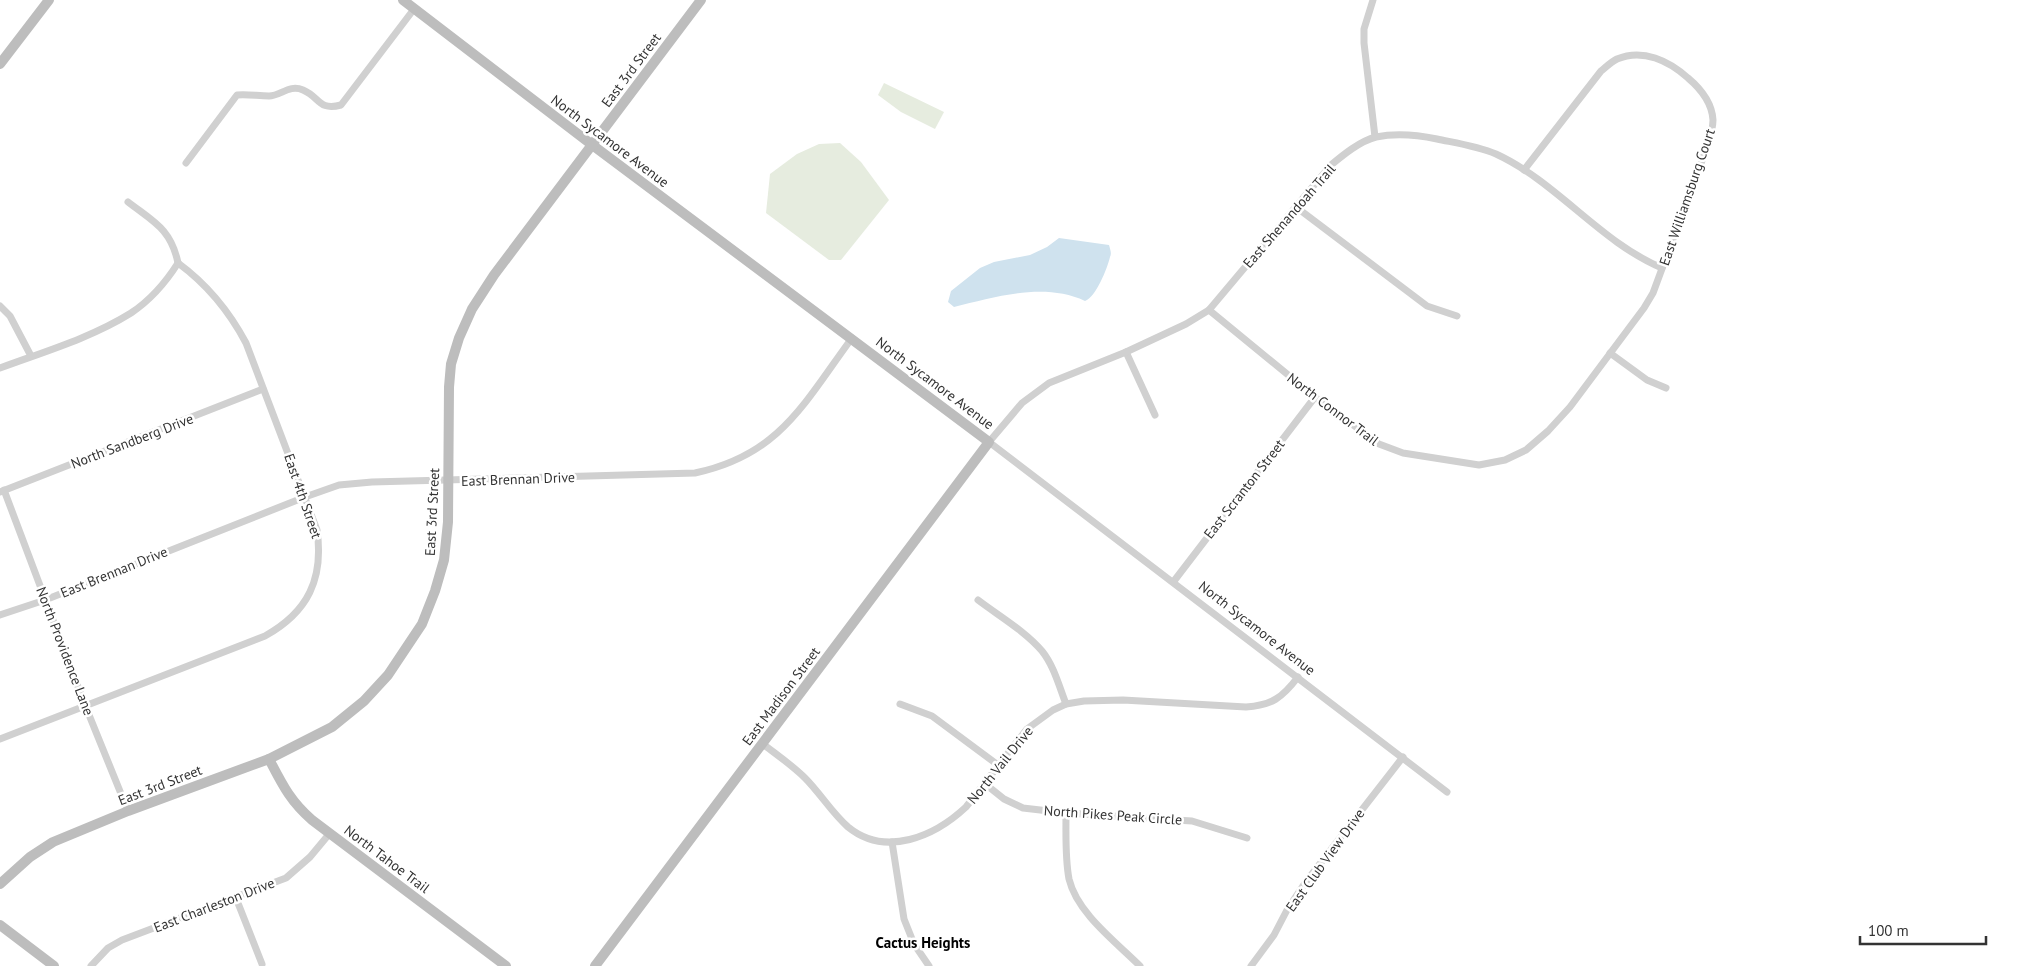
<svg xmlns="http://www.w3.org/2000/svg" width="2040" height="966" font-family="'PT Sans',sans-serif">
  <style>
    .green { fill: #e6ecdf }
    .water { fill: #cfe2ee }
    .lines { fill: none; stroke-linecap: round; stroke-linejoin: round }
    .street { stroke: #d0d0d0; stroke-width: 7 }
    .secondary { stroke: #bdbdbd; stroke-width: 10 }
    .labels { text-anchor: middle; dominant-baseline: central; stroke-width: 5; stroke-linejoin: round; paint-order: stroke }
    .street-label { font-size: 14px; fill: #333; stroke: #fff }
    .neighbourhood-label { font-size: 15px; font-weight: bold; fill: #000; stroke: #fff }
  </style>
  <rect width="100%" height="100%" fill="#fff"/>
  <g class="green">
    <path d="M 884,83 L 944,112 L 935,129 L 901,112 L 878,95 Z"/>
    <path d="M 840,143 L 861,162 L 889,200 L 841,260 L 829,260 L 766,213 L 770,174 L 797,154 L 819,144 Z"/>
  </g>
  <path class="water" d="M 1059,238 L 1109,245 C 1110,249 1112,253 1110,257 C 1107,269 1096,297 1085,301 C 1044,282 996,297 954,307 L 948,302 L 951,291 L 980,268 L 994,262 L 1030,255 L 1047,247 Z"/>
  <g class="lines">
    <g class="street">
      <path d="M 1373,0 L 1364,29 L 1364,43 L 1375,137"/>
      <path d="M 186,163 L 237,95 C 248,94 258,96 269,96 C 281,96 289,84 303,90 C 320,97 318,111 341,105 L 414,9"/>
      <path d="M 128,202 C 154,222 171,229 178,263"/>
      <path d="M 1296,207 L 1427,306 L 1457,316"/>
      <path d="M 0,306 L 10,316 L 31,356"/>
      <path d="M 1209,310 L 1315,397 L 1379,444 L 1403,453 L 1479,465 L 1505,460 L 1526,450 L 1548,431 L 1570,407 L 1644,308 L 1653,293 L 1707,147 C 1710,138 1713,129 1713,120 C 1712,102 1701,89 1688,78 C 1669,61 1643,48 1617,59 C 1611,62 1606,67 1601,71 L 1524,170"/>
      <path d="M 1126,352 L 1155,415"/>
      <path d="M 1610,353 L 1647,380 L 1666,388"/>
      <path d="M 0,368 C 43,352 91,338 131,313 C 149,301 166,282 178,263"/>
      <path d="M 4,490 L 85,705 L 128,811"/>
      <path d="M 0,492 L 263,389"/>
      <path d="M 1174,581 L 1315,397"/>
      <path d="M 978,600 C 999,616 1025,631 1042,651 C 1054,666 1059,686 1066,704"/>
      <path d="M 0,615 L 45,600 L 305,497 L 339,485 L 372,482 L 695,473 C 780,455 804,403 852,338"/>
      <path d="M 900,704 L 932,716 L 998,765"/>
      <path d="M 0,739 L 265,636 C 308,612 324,579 317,530 L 246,343 C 229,311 208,285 178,263"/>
      <path d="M 763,744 C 777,755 792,765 805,778 C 820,793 832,813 848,827 C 886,858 935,836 966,807 L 1027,729 L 1053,710 L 1066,704 L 1084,701 L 1123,700 L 1246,707 C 1272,705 1282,698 1298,677"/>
      <path d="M 984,783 L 1004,799 L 1023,808 L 1066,813 L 1192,821 L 1247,838"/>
      <path d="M 1447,792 L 989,442 L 1022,403 L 1049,383 L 1126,352 L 1186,324 L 1209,310 L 1331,165 C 1343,155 1360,141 1376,137 C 1395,133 1418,135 1437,139 C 1456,143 1477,146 1496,154 C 1557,182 1600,242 1662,268"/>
      <path d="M 1066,813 C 1066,835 1065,858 1069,879 C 1077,913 1116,942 1140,966"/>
      <path d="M 892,842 L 904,919 L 914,944 L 929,966"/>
      <path d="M 236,898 L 262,964"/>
      <path d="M 91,966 L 108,948 L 122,940 L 286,878 L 310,857 L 330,833"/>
      <path d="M 1251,966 L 1274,935 L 1287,910 L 1305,883 L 1403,757"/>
    </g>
    <g class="secondary">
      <path d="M 403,0 L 591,144 L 989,442 L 595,966"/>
      <path d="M 0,64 L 49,0"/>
      <path d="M 269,759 C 282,784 290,801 312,820 L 506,966"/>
      <path d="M 0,884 L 30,857 L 53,842 L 128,811 L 269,759 L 332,727 L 364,701 L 388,675 L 422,624 L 435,591 L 444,560 L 448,522 L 449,387 L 451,364 L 459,338 L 472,309 L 494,275 L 701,0"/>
      <path d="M 0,925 L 54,966"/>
    </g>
  </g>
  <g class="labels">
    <g class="street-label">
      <text transform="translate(631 70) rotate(-53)">East 3rd Street</text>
      <text transform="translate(610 141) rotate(37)">North Sycamore Avenue</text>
      <text transform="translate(1687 197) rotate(-71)">East Williamsburg Court</text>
      <text transform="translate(1289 216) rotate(-49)">East Shenandoah Trail</text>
      <text transform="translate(935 383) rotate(37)">North Sycamore Avenue</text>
      <text transform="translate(1333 409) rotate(37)">North Connor Trail</text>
      <text transform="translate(132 441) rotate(-21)">North Sandberg Drive</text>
      <text transform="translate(518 479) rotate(-2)">East Brennan Drive</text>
      <text transform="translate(1244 489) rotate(-52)">East Scranton Street</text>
      <text transform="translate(303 496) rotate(71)">East 4th Street</text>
      <text transform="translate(432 512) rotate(-87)">East 3rd Street</text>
      <text transform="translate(114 572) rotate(-22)">East Brennan Drive</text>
      <text transform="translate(1257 628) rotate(38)">North Sycamore Avenue</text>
      <text transform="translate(65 651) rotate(69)">North Providence Lane</text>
      <text transform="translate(781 696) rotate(-53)">East Madison Street</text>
      <text transform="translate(1000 765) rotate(-51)">North Vail Drive</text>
      <text transform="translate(160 785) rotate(-21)">East 3rd Street</text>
      <text transform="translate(1113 815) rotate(4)">North Pikes Peak Circle</text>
      <text transform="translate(387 859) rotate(37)">North Tahoe Trail</text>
      <text transform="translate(1325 860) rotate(-54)">East Club View Drive</text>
      <text transform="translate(214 905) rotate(-21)">East Charleston Drive</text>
    </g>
    <g class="neighbourhood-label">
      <text x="923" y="942">Cactus Heights</text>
    </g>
  </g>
  <path d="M1860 936v8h126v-8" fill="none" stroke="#333333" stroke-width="2.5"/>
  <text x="1868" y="936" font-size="15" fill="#333333" stroke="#ffffff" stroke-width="4" paint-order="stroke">100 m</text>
</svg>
